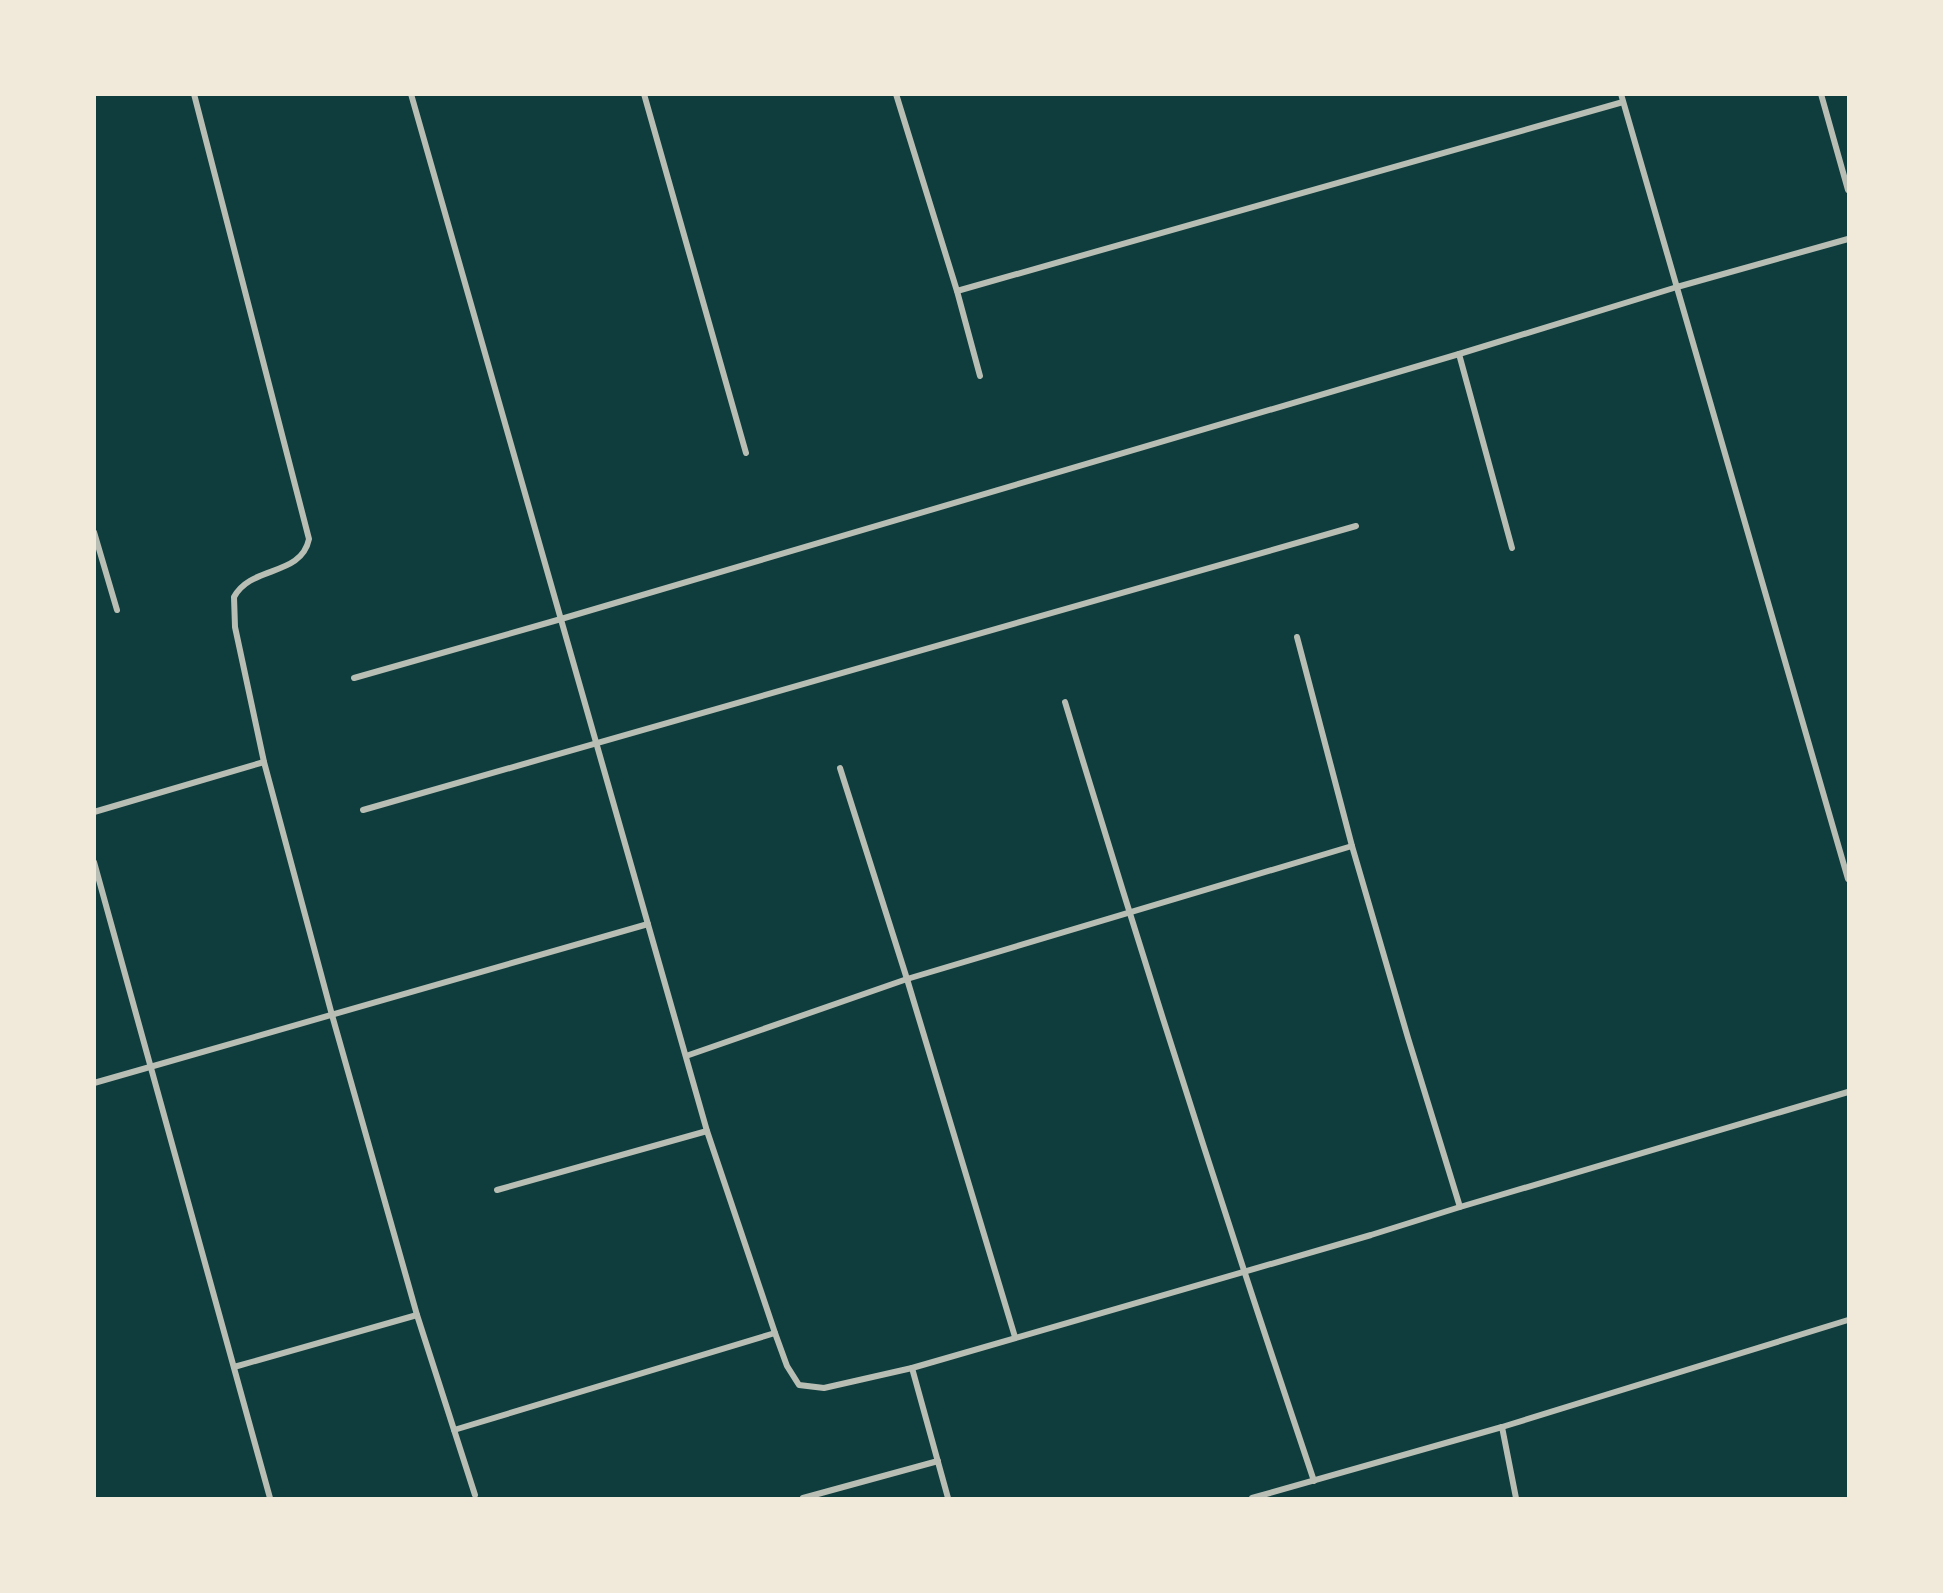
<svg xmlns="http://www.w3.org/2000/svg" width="1943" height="1593" font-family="Cabin,sans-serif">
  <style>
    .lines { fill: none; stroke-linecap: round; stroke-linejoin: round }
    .minor { stroke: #b8beb3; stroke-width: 6 }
  </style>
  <rect width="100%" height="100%" fill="#0f3d3e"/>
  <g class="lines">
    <g class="minor">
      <path d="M 194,94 L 309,539 C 301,577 251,565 234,597 L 235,627 L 264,762 L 332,1015 L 417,1315 L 475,1495"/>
      <path d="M 411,94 L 707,1131 L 775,1333 L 787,1366 L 799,1385 L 824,1388 L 912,1368 L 1371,1235 L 1460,1207 L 1848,1092"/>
      <path d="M 644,94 L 746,453"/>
      <path d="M 896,94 L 957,291 L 980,376"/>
      <path d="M 1621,94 L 1848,879"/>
      <path d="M 1821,94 L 1848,190"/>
      <path d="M 957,291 L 1623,102"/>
      <path d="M 1459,354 L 1512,548"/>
      <path d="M 94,532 L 117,610"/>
      <path d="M 1297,637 L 1352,846 L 1408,1038 L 1460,1207"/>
      <path d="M 354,678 L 561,619 L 1459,354 L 1677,287 L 1848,239"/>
      <path d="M 1065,702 C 1144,963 1227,1223 1314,1481"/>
      <path d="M 840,768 L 907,979 L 1015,1337"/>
      <path d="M 363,810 L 1356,526"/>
      <path d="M 94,812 L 264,762"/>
      <path d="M 94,862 L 270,1498"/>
      <path d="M 686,1056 L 907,979 L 1352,846"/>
      <path d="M 94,1083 L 648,924"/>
      <path d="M 497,1190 L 707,1131"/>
      <path d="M 234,1367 L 417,1315"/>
      <path d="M 912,1368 L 948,1498"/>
      <path d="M 1502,1427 L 1516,1498"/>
      <path d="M 454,1430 L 775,1333"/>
      <path d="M 803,1498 L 938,1461"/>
      <path d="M 1252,1498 L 1502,1427 L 1848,1320"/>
    </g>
  </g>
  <rect width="1943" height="1593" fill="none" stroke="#f1e9da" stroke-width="192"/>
</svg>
